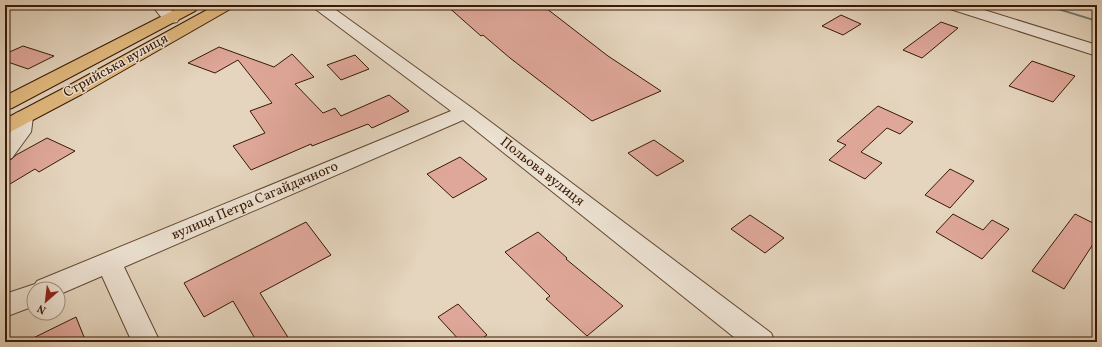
<svg xmlns="http://www.w3.org/2000/svg" width="1102" height="347" font-family="Vollkorn,serif">
  <style>
    .lines { fill: none; stroke-linecap: round; stroke-linejoin: round }
    .stream { fill: #727871; fill-rule: evenodd }
    .building { fill: #dfa799; stroke: #381904 }
    .minor-casing { stroke: #634832; stroke-width: 2 }
    .highway-casing { stroke: #381904; stroke-width: 2 }
    .minor { fill: #eee4d5; fill-rule: evenodd }
    .highway { fill: #e2ba7f; fill-rule: evenodd }
    .labels { text-anchor: middle; dominant-baseline: central; stroke-width: 3; stroke-linejoin: round; paint-order: stroke }
    .street-label { font-size: 14px; fill: #381904; stroke: #eee4d5 }
  </style>
  <rect width="100%" height="100%" fill="#e5d5be"/>
  <filter id="stains"><feTurbulence type="fractalNoise" baseFrequency=".005" numOctaves="4"/><feColorMatrix values="0 0 0 0 .2 0 0 0 0 .09 0 0 0 0 .02 0 0 0 .5 -.17"/></filter>
  <radialGradient id="worn" r=".72"><stop offset=".6" stop-color="#630" stop-opacity="0"/><stop offset="1" stop-color="#630" stop-opacity=".3"/></radialGradient>
  <g class="lines">
    <path class="stream" d="M 1042,5 L 1048,5 L 1097,20 L 1097,22 Z"/>
  </g>
  <g class="building">
    <path d="M 446,5 L 542,5 L 608,56 L 661,91 L 592,121 L 510,58 L 483,35 L 481,36 Z"/>
    <path d="M 841,15 L 861,24 L 843,35 L 822,26 Z"/>
    <path d="M 941,22 L 958,28 L 922,58 L 903,50 Z"/>
    <path d="M 23,46 L 54,56 L 28,69 L 5,61 L 5,54 Z"/>
    <path d="M 219,47 L 274,67 L 292,54 L 314,77 L 295,84 L 323,113 L 335,108 L 341,116 L 389,95 L 409,111 L 372,128 L 368,124 L 312,146 L 311,144 L 251,170 L 233,146 L 265,133 L 250,111 L 272,103 L 238,60 L 215,73 L 188,63 Z"/>
    <path d="M 355,55 L 369,69 L 341,80 L 327,65 Z"/>
    <path d="M 1032,61 L 1075,76 L 1053,102 L 1009,86 Z"/>
    <path d="M 878,106 L 913,122 L 900,134 L 887,128 L 861,152 L 882,163 L 865,179 L 829,160 L 846,145 L 837,141 Z"/>
    <path d="M 47,138 L 75,151 L 39,172 L 35,169 L 5,187 L 5,161 L 12,159 L 16,155 Z"/>
    <path d="M 654,140 L 684,161 L 657,176 L 628,153 Z"/>
    <path d="M 460,157 L 487,179 L 453,198 L 427,174 Z"/>
    <path d="M 950,169 L 974,181 L 950,208 L 925,195 Z"/>
    <path d="M 953,214 L 983,230 L 992,220 L 1009,229 L 982,259 L 936,232 Z"/>
    <path d="M 1075,214 L 1097,225 L 1097,238 L 1064,289 L 1032,271 Z"/>
    <path d="M 750,215 L 784,238 L 765,253 L 731,229 Z"/>
    <path d="M 306,222 L 331,255 L 260,293 L 291,342 L 257,342 L 233,301 L 204,317 L 184,283 Z"/>
    <path d="M 538,232 L 567,258 L 566,259 L 623,306 L 587,336 L 546,299 L 550,296 L 505,252 Z"/>
    <path d="M 458,304 L 487,335 L 477,342 L 461,342 L 438,317 Z"/>
    <path d="M 76,317 L 86,342 L 25,342 Z"/>
  </g>
  <g class="lines">
    <g class="minor-casing">
      <g id="minor">
        <path d="M 152,5 L 168,5 L 179,19 L 177,22 C 164,25 159,14 152,5 Z"/>
        <path d="M 311,5 L 329,5 L 472,108 L 771,333 L 775,342 L 740,342 L 463,120 L 124,267 L 160,342 L 132,342 L 102,276 L 58,295 L 58,289 L 34,289 L 34,306 L 5,317 L 5,294 L 35,284 L 37,281 L 451,111 L 314,8 Z"/>
        <path d="M 944,5 L 968,5 L 1097,45 L 1097,56 L 947,8 Z"/>
        <path d="M 23,111 L 30,113 L 33,117 L 31,132 L 12,158 L 5,160 L 5,139 L 11,131 L 13,117 L 16,113 Z"/>
      </g>
    </g>
    <g class="highway-casing">
      <g id="highway">
        <path d="M 184,5 L 196,5 L 198,8 L 195,11 L 12,108 L 5,110 L 5,96 Z"/>
        <path d="M 216,5 L 235,5 L 232,8 L 82,94 L 12,131 L 5,133 L 5,119 L 68,86 Z"/>
      </g>
    </g>
    <use href="#minor" class="minor"/>
    <use href="#highway" class="highway"/>
  </g>
  <g class="labels">
    <g class="street-label">
      <text transform="translate(116 66) rotate(-29)">Стрийська вулиця</text>
      <text transform="translate(542 172) rotate(38)">Польова вулиця</text>
      <text transform="translate(255 201) rotate(-23)">вулиця Петра Сагайдачного</text>
    </g>
  </g>
  <rect width="1102" height="347" fill="none" stroke="#e5d5be" stroke-width="20"/>
  <rect x="6" y="6" width="1090" height="335" fill="none" stroke="#381904" stroke-width="2"/>
  <rect x="10" y="10" width="1082" height="327" fill="none" stroke="#381904"/>
  <g transform="translate(46 301) rotate(208)"><circle r="19" fill="#eee4d5" stroke="#a59381"/>
  <path d="M0-3L7 15L0 10L-7 15Z" fill="#8f2418"/>
  <text y="-6" font-size="11" font-weight="bold" text-anchor="middle" fill="#381904">N</text>
  </g>
  <rect width="100%" height="100%" filter="url(#stains)"/>
  <rect width="100%" height="100%" fill="url(#worn)"/>
</svg>
